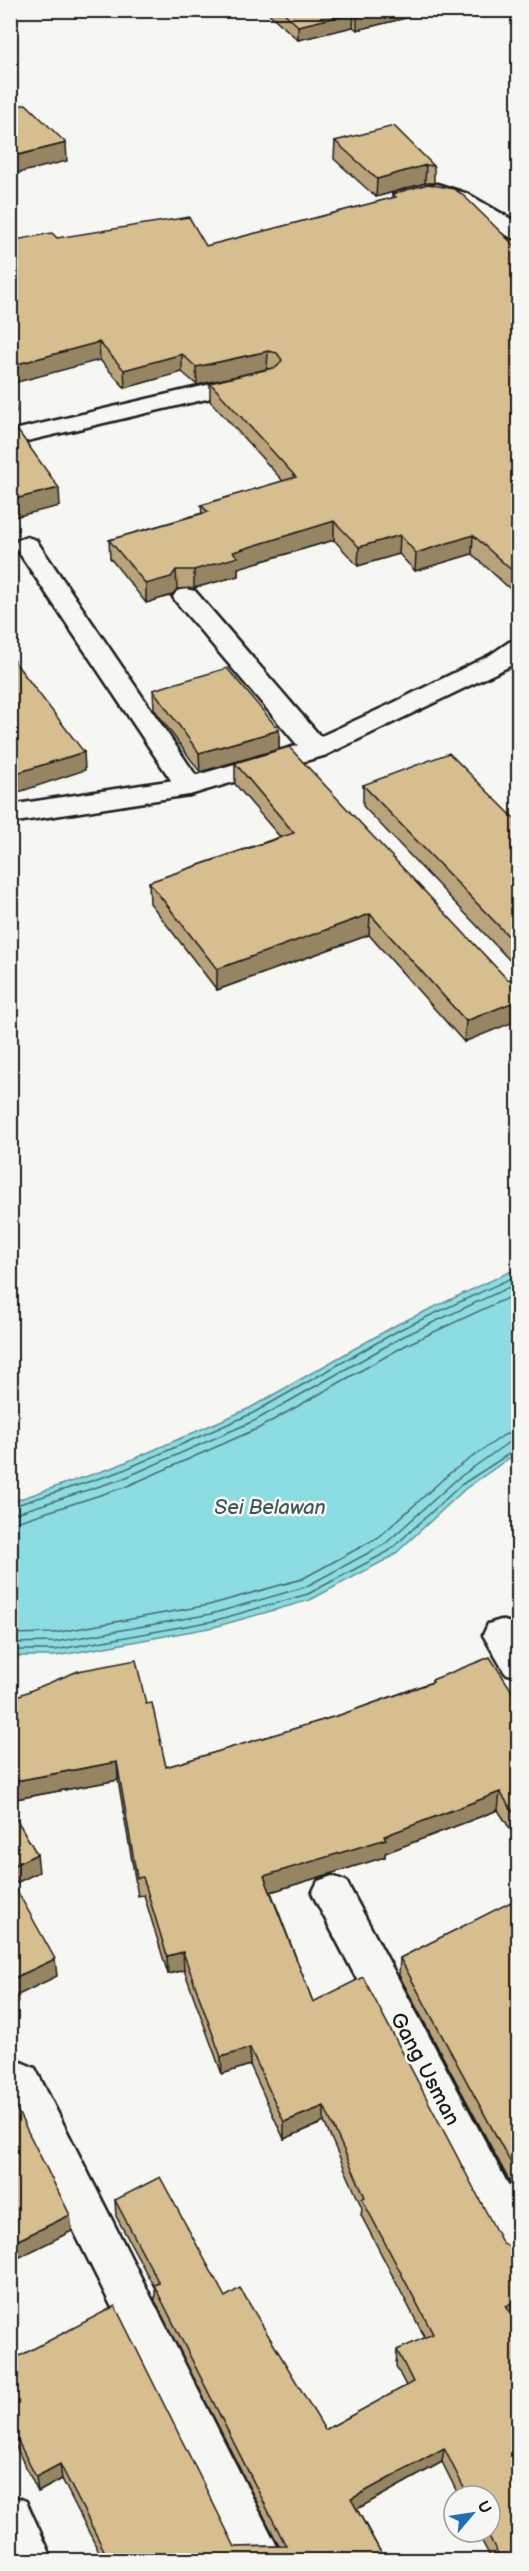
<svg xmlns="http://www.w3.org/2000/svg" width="529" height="2571" font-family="'Balsamiq Sans',sans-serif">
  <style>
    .water { fill: #8cdde2; stroke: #5f9093; stroke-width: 1.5 }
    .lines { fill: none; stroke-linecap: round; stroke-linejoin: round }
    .shore { stroke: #49696b; stroke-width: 1.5 }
    .service-casing { stroke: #1c1c1c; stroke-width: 5 }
    .minor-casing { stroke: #1c1c1c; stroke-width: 5 }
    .tertiary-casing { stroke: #1c1c1c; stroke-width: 5 }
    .service { fill: #f6f6f2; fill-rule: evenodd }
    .minor { fill: #f6f6f2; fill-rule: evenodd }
    .tertiary { fill: #f6f6f2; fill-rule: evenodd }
    .wall { fill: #b9a37a; stroke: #1c1c1c; stroke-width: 1.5 }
    .shaded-wall { fill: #968563; stroke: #1c1c1c; stroke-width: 1.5 }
    .building { fill: #d7be8e; stroke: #1c1c1c; stroke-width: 1.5 }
    .labels { text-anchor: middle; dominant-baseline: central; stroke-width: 5; stroke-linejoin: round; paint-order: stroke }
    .water-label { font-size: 20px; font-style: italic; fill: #3e5657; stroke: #f6f6f2 }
    .near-street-label { font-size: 21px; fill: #1c1c1c; stroke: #f6f6f2 }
  </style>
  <rect width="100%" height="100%" fill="#f6f6f2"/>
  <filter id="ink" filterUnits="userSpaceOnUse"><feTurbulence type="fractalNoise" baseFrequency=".0167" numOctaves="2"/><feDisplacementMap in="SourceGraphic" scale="12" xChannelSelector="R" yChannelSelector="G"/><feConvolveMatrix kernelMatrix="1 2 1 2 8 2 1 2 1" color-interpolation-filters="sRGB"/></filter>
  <g filter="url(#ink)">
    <path class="water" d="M 518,1268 L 518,1452 L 465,1489 L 393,1556 L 310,1600 L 214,1627 L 56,1656 L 11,1656 L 11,1502 L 117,1466 L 250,1408 L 398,1324 Z"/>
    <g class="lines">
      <g class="shore">
        <path d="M 10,1507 L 119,1472 L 253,1413 L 401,1329 L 518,1275"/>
        <path d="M 10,1515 L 122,1479 L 256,1420 L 404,1336 L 518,1283"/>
        <path d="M 10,1524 L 125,1487 L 259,1428 L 408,1344 L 518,1293"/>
        <path d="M 10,1634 L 54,1633 L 209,1605 L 302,1579 L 379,1537 L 451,1472 L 504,1435 L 518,1431"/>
        <path d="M 10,1643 L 55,1642 L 211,1614 L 305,1587 L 385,1544 L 457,1479 L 509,1442 L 518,1440"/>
        <path d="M 10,1650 L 55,1650 L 213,1621 L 308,1594 L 389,1551 L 461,1485 L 518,1448"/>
      </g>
      <g class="service-casing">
        <path id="service" d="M 186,589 L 195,591 L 326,743 L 330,749 L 326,755 L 316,758 L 306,755 L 177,603 L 173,597 L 177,591 Z"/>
      </g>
      <g class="minor-casing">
        <g id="minor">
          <path d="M 437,184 L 468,194 L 518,223 L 518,239 L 510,237 L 452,204 L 429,196 L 426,191 L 429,186 Z"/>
          <path d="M 254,374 L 262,376 L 266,381 L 262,386 L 10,445 L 10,431 Z"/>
          <path d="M 27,537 L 36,540 L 199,780 L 203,786 L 199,792 L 189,795 L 179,792 L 14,545 L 18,540 Z"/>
          <path d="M 501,1620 L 514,1624 L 518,1632 L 518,1677 L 505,1673 L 483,1635 L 488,1624 Z"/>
          <path d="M 332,1876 L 346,1881 L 518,2203 L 518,2265 L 503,2259 L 318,1905 L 312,1893 L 318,1881 Z"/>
          <path d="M 21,2062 L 35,2068 L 284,2560 L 237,2560 L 10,2102 L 10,2066 Z"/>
          <path d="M 10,2495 L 26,2501 L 53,2560 L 10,2560 Z"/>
        </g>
      </g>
      <g class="tertiary-casing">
        <path id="tertiary" d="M 518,640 L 518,660 L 508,667 L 326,755 L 189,795 L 10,823 L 10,805 L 187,778 L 306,743 L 391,704 L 490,655 L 509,642 Z"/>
      </g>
      <use href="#service" class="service"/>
      <use href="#minor" class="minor"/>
      <use href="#tertiary" class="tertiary"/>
    </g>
    <g class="wall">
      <path d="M 265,10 L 438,10 L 357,30 L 353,27 L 298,40 Z"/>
      <path d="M 335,141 L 434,166 L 434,183 L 425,183 L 376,197 L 334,159 Z"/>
      <path d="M 392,194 L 515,246 L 519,243 L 519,597 L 472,554 L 415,571 L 399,554 L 358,566 L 334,540 L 238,568 L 238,576 L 194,588 L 177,589 L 172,595 L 146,603 L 110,558 L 109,540 L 202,513 L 201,505 L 283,481 L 210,401 L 210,383 L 269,369 L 197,385 L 182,372 L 125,388 L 100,360 L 57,238 L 206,246 L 392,198 Z"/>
      <path d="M 153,690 L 279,730 L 279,749 L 200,772 L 154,709 Z"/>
      <path d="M 235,763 L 507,979 L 464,1042 L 369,935 L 217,990 L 150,903 L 149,882 L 280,837 L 235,784 Z"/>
      <path d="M 363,785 L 519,823 L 519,970 L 363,806 Z"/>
      <path d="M 432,1680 L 519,1702 L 519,1843 L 498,1810 L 385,1853 L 385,1857 L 271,1892 L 313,2002 L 503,2244 L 519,2250 L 519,2313 L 512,2317 L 519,2560 L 492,2560 L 477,2532 L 490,2532 L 490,2496 L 459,2496 L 442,2462 L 357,2509 L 385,2560 L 103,2560 L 62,2479 L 38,2492 L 10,2435 L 10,2361 L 235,2547 L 279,2546 L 155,2301 L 155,2289 L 116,2216 L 115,2200 L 225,2297 L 325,2430 L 406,2386 L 396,2366 L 397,2350 L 425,2338 L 361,2215 L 362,2208 L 324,2122 L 284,2139 L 250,2065 L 222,2074 L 184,1970 L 168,1974 L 144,1895 L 138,1896 L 118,1780 L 10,1800 L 10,1699 L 146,1704 L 166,1767 L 340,1715 L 432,1682 Z"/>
      <path d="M 519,1898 L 519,2199 L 399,1975 L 400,1958 Z"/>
    </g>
    <g class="shaded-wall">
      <path d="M 10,10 L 21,10 L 10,13 Z"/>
      <path d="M 379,10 L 438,10 L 357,30 L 357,16 Z"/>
      <path d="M 354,13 L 353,27 L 298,40 L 298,26 Z"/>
      <path d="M 66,143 L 67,161 L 10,175 L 10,157 Z"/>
      <path d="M 426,165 L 425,183 L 376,197 L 377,179 Z"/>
      <path d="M 99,342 L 100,360 L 10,384 L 10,366 Z"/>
      <path d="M 268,351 L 267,369 L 197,385 L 196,367 Z"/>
      <path d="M 182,354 L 182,372 L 125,388 L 124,370 Z"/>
      <path d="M 14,394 L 16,412 L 10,414 L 10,395 Z"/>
      <path d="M 59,488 L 60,506 L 10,518 L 10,500 Z"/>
      <path d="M 334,521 L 334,540 L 238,568 L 238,576 L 194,588 L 194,570 L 233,552 Z"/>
      <path d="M 400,535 L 399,554 L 358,566 L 359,547 Z"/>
      <path d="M 473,535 L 472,554 L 415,571 L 416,553 Z"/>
      <path d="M 176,570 L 177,589 L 172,595 L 146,603 L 146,584 Z"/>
      <path d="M 279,730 L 279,749 L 200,772 L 199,753 Z"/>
      <path d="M 84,752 L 85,770 L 10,795 L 10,775 Z"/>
      <path d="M 370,914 L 369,935 L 217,990 L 217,969 Z"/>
      <path d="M 519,1000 L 519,1020 L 464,1042 L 466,1021 Z"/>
      <path d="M 117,1762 L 118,1780 L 10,1800 L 10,1782 Z"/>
      <path d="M 500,1792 L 498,1810 L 385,1853 L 385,1857 L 264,1894 L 264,1876 L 384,1836 Z"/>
      <path d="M 37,1854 L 39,1872 L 10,1886 L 10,1867 Z"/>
      <path d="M 183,1952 L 184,1970 L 168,1974 L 167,1956 Z"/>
      <path d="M 55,1959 L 57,1976 L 10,1999 L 10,1980 Z"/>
      <path d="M 250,2048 L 250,2065 L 222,2074 L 221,2057 Z"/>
      <path d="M 324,2106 L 324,2122 L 284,2139 L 284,2122 Z"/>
      <path d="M 70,2215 L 72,2231 L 10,2262 L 10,2244 Z"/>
      <path d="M 519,2299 L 519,2313 L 504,2322 L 506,2306 Z"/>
      <path d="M 444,2448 L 442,2462 L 350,2513 L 351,2499 Z"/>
      <path d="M 60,2464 L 62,2479 L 38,2492 L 36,2477 Z"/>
    </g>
    <g class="building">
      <path d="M 281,10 L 379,10 L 357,16 L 354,13 L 298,26 Z"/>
      <path d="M 26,104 L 66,143 L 10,157 L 10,108 Z"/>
      <path d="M 394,126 L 434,166 L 426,165 L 377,179 L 335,141 Z"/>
      <path d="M 428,184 L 454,189 L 462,194 L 515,246 L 519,243 L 519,577 L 473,535 L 416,553 L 400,535 L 359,547 L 334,521 L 233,552 L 238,557 L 194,570 L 176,570 L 171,577 L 146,584 L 109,540 L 208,512 L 201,505 L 296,477 L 210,383 L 277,367 L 282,360 L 277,353 L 268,351 L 196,367 L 182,354 L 124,370 L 99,342 L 10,366 L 10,241 L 52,233 L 57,238 L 189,217 L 206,246 L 396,197 L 392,194 Z"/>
      <path d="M 10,428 L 16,428 L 59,488 L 10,500 Z"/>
      <path d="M 10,656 L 84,752 L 10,775 Z"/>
      <path d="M 227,668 L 279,730 L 199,753 L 153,690 Z"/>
      <path d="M 289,747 L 507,979 L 519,981 L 519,1000 L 466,1021 L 370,914 L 217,969 L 149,882 L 294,833 L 235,763 Z"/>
      <path d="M 449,753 L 519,823 L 519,947 L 363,785 Z"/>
      <path d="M 490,1657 L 519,1702 L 519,1821 L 500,1792 L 384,1836 L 386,1839 L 264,1876 L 313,2002 L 363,1977 L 503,2244 L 519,2250 L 519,2299 L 506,2306 L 519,2330 L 519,2560 L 501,2560 L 487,2532 L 490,2532 L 490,2496 L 468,2496 L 444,2448 L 351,2499 L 385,2560 L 109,2560 L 60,2464 L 36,2477 L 10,2425 L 10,2361 L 115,2306 L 235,2547 L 286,2546 L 154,2285 L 159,2283 L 115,2200 L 160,2177 L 225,2297 L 240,2288 L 325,2430 L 413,2382 L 397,2350 L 433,2334 L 362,2199 L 365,2197 L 324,2106 L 284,2122 L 250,2048 L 221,2057 L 183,1952 L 167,1956 L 143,1877 L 137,1878 L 117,1762 L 10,1782 L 10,1699 L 78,1671 L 136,1660 L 146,1704 L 152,1703 L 166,1767 L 340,1715 L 433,1682 L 432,1680 Z"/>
      <path d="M 10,1808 L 37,1854 L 10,1867 Z"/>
      <path d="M 10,1878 L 55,1959 L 10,1980 Z"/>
      <path d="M 519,1898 L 519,2178 L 400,1958 Z"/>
      <path d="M 10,2096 L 70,2215 L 10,2244 Z"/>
    </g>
  </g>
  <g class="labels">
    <g class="water-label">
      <text x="270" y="1508">Sei Belawan</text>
    </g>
    <g class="near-street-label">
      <text transform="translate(425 2069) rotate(62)">Gang Usman</text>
    </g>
  </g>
  <rect width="529" height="2571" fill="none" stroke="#f6f6f2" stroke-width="36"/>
  <rect x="18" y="18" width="493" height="2535" fill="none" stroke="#1c1c1c" stroke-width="2" filter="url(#ink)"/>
  <g transform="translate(472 2514) rotate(61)"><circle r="28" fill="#f6f6f2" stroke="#9f9f9c" stroke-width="1.5"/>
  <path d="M0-4.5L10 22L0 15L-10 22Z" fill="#1f6fb2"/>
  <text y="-9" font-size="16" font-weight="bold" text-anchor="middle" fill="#1c1c1c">U</text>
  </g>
</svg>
